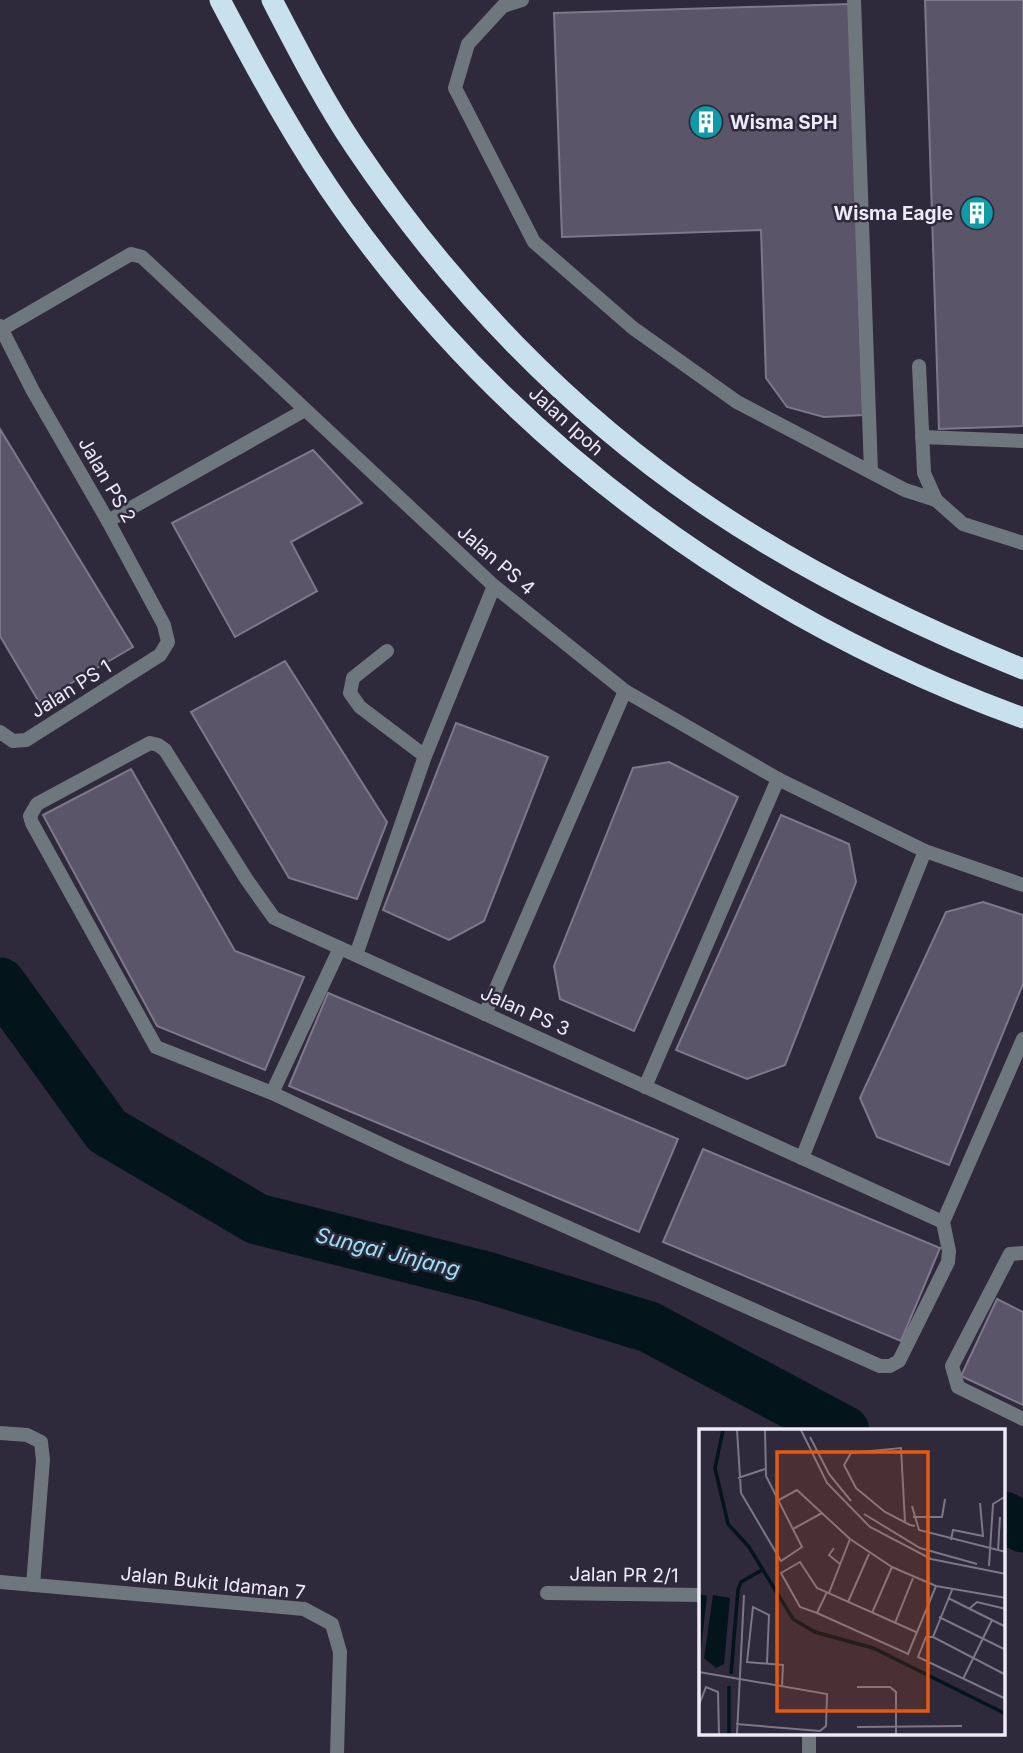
<svg xmlns="http://www.w3.org/2000/svg" width="1023" height="1753" font-family="Inter,sans-serif">
  <style>
    .lines { fill: none; stroke-linecap: round; stroke-linejoin: round }
    .river { stroke: #03151a; stroke-width: 51 }
    .building { fill: #5a5568; stroke: #7e788d; stroke-width: 2 }
    .lane { stroke: #6e777d; stroke-width: 14 }
    .street { stroke: #6e777d; stroke-width: 14 }
    .highway { stroke: #c9e1ef; stroke-width: 21 }
    .labels { text-anchor: middle; dominant-baseline: central; stroke-width: 5; stroke-linejoin: round; paint-order: stroke }
    .poi-label { font-size: 19px; font-weight: bold; fill: #eeebf7; stroke: #2e293b; text-anchor: start }
    .street-label { font-size: 19px; fill: #eeebf7; stroke: #2e293b }
    .water-label { font-size: 21px; font-style: italic; fill: #9ae5fa; stroke: #2e293b }
    .inset-river { fill: none; stroke: #03151a; stroke-width: 3.5 }
    .inset-road { fill: none; stroke: #7b7786; stroke-width: 2 }
    .view { fill: #e8590c; fill-opacity: 0.15; stroke: #e8590c; stroke-width: 3.5 }
    .inset-edge { fill: none; stroke: #eeebf7; stroke-width: 3.5 }
  </style>
  <rect width="100%" height="100%" fill="#2e293b"/>
  <g class="lines">
    <g class="river">
      <path d="M 0,983 L 107,1131 L 257,1219 L 486,1277 L 649,1327 L 844,1431"/>
      <path d="M 1004,1517 L 1023,1527"/>
    </g>
  </g>
  <g class="building">
    <path d="M 925,0 L 1023,0 L 1023,426 L 939,429 Z"/>
    <path d="M 850,4 L 863,415 L 824,417 L 787,407 L 766,378 L 761,230 L 562,237 L 554,13 Z"/>
    <path d="M 0,429 L 133,647 L 39,702 L 0,636 Z"/>
    <path d="M 313,450 L 362,503 L 291,542 L 317,591 L 235,637 L 172,523 Z"/>
    <path d="M 285,661 L 387,822 L 357,899 L 289,878 L 191,712 Z"/>
    <path d="M 456,723 L 548,757 L 484,921 L 449,940 L 383,910 Z"/>
    <path d="M 669,762 L 738,797 L 634,1031 L 560,999 L 554,966 L 633,768 Z"/>
    <path d="M 131,769 L 235,951 L 304,977 L 265,1070 L 157,1026 L 43,815 Z"/>
    <path d="M 781,815 L 849,844 L 856,882 L 785,1065 L 747,1079 L 676,1050 Z"/>
    <path d="M 983,902 L 1023,915 L 1023,984 L 949,1165 L 877,1137 L 860,1098 L 946,912 Z"/>
    <path d="M 328,993 L 678,1139 L 639,1232 L 289,1086 Z"/>
    <path d="M 703,1149 L 940,1248 L 901,1341 L 663,1242 Z"/>
    <path d="M 997,1299 L 1023,1312 L 1023,1405 L 961,1376 Z"/>
  </g>
  <g class="lines">
    <g class="lane">
      <path d="M 522,0 L 503,6 L 468,44 L 455,88 L 534,242 L 633,328 L 737,402 L 905,490 L 936,500"/>
      <path d="M 854,0 L 871,471"/>
      <path d="M 0,326 L 33,391 L 108,521 L 164,625 L 168,642 L 160,655 L 26,740 L 13,741 L 0,732"/>
      <path d="M 919,366 L 924,473 L 936,500 L 963,524 L 1023,543"/>
      <path d="M 922,437 L 1023,441"/>
      <path d="M 108,521 L 305,410"/>
      <path d="M 387,651 L 353,678 L 350,693 L 360,707 L 425,756"/>
      <path d="M 165,750 L 158,745 L 150,743 L 37,804 L 30,816 L 32,823 L 156,1047 L 272,1093 L 340,948"/>
      <path d="M 356,955 L 425,756 L 494,586"/>
      <path d="M 645,1087 L 778,779"/>
      <path d="M 272,1093 L 400,1153 L 880,1366 L 890,1366 L 899,1361 L 948,1262 L 949,1251 L 943,1222 L 1023,1039"/>
      <path d="M 1023,1253 L 1010,1254 L 952,1366 L 958,1387 L 1023,1419"/>
      <path d="M 0,1433 L 27,1435 L 41,1442 L 43,1460 L 33,1585"/>
    </g>
    <g class="street">
      <path d="M 2,329 L 131,254 L 142,257 L 494,586 L 625,691 L 778,779 L 925,851 L 1023,885"/>
      <path d="M 165,750 L 247,880 L 274,918 L 943,1222"/>
      <path d="M 485,1014 L 625,691"/>
      <path d="M 802,1158 L 925,851"/>
      <path d="M 0,1582 L 304,1609 L 332,1624 L 340,1652 L 337,1753"/>
      <path d="M 547,1593 L 701,1595"/>
      <path d="M 809,1753 L 809,1734"/>
    </g>
    <g class="highway">
      <path d="M 220,0 C 258,72 297,144 344,210 C 512,446 752,619 1023,718"/>
      <path d="M 272,0 C 298,50 324,101 355,147 C 449,287 569,413 709,507 C 807,573 914,625 1023,669"/>
    </g>
  </g>
  <defs>
    <g id="building-disc" transform="scale(1.75)"><circle r="9.5" fill="#0f9aa8" stroke="#2e293b"/><path d="M-4-6H4V6H1V3H-1V6H-4ZM-2.5-4.3h1.7v1.8h-1.7ZM.8-4.3h1.7v1.8H.8ZM-2.5-1h1.7V.8h-1.7ZM.8-1h1.7V.8H.8Z" fill="#fff"/></g>
  </defs>
  <g fill-rule="evenodd">
    <use href="#building-disc" x="706" y="122"/>
    <use href="#building-disc" x="977" y="213"/>
  </g>
  <g class="labels">
    <g class="poi-label">
      <text x="730" y="122">Wisma SPH</text>
      <text x="953" y="213" text-anchor="end">Wisma Eagle</text>
    </g>
    <g class="street-label">
      <text transform="translate(566 421) rotate(42)">Jalan Ipoh</text>
      <text transform="translate(107 480) rotate(60)">Jalan PS 2</text>
      <text transform="translate(496 560) rotate(41)">Jalan PS 4</text>
      <text transform="translate(71 689) rotate(-32)">Jalan PS 1</text>
      <text transform="translate(525 1011) rotate(24)">Jalan PS 3</text>
      <text transform="translate(624 1575) rotate(1)">Jalan PR 2/1</text>
      <text transform="translate(213 1583) rotate(6)">Jalan Bukit Idaman 7</text>
    </g>
    <g class="water-label">
      <text transform="translate(388 1252) rotate(14)">Sungai Jinjang</text>
    </g>
  </g>
  <g transform="translate(699 1429)">
    <rect width="306" height="306" fill="#2e293b"/>
    <path d="M 0,165 L 8,167 L 1,229 L 0,229 ZM 14,166 L 31,169 L 25,235 L 17,239 L 5,229 Z" fill="#03151a"/>
    <path class="inset-river" d="M 24,1 L 16,39 L 29,95 L 50,118 L 94,190 L 116,203 L 174,219 L 307,285M 32,245 L 39,161 L 42,153 L 63,141M 30,305 L 30,257"/>
    <path class="inset-road" d="M 38,1 L 42,64 L 82,132 L 103,118 L 67,47 L 66,1M 102,1 L 128,54 L 171,98 L 232,130 L 307,145M 111,8 L 130,45 L 152,72M 39,49 L 66,40M 78,72 L 98,61 L 151,110 L 193,138 L 237,157 L 307,169M 213,77 L 220,101 L 307,123M 165,85 L 221,119 L 278,135M 214,88 L 243,88 L 246,70M 206,93 L 202,19 L 152,24 L 145,36 L 157,59 L 186,83 L 211,96 L 216,97M 94,100 L 123,84M 252,111 L 254,101 L 284,107 L 281,74M 135,119 L 130,126 L 141,135M 299,122 L 301,88M 290,137 L 294,75 L 307,67M 253,161 L 234,208 L 307,246M 128,163 L 118,184 L 101,178 L 82,144 L 101,133 L 118,159 L 217,203M 130,164 L 151,110M 249,169 L 307,198M 149,173 L 170,125M 271,179 L 278,173 L 307,180M 118,184 L 209,225 L 237,157M 173,184 L 193,138M 240,188 L 307,221M 196,194 L 214,149M 234,208 L 227,208 L 219,228 L 307,270M 68,234 L 70,186 L 54,178 L 48,233 L 84,236 L 83,257M 0,243 L 128,265 L 127,297 L 121,302 L 37,295M 264,250 L 293,191M 158,258 L 191,258 L 197,263 L 197,305M 0,276 L 7,258 L 19,263 L 20,305M 158,298 L 263,297M 38,305 L 45,166"/>
    <path class="view" d="M 78,23 L 229,23 L 229,282 L 78,282 Z"/>
    <rect width="306" height="306" class="inset-edge"/>
  </g>
</svg>
